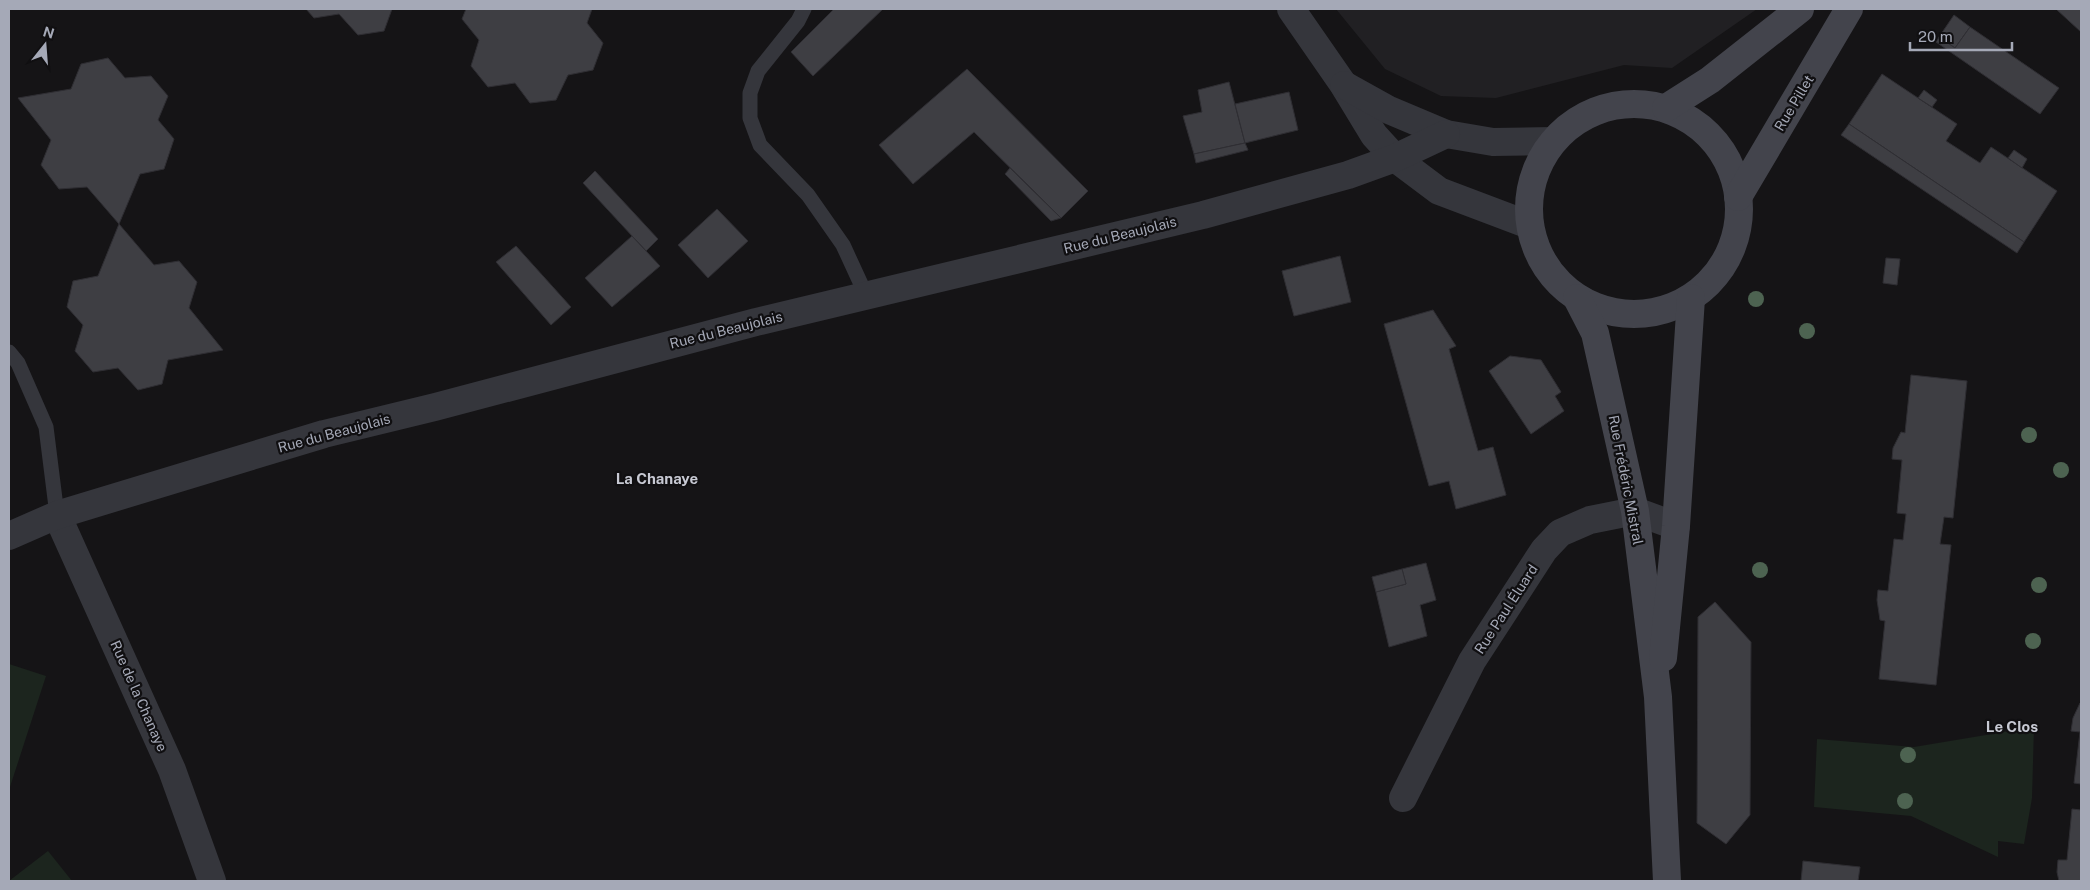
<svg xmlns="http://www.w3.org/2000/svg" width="2090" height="890" font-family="'Public Sans',sans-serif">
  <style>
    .built { fill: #212023 }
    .green { fill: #1c251e }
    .building { fill: #3e3e43; stroke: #2f2e33 }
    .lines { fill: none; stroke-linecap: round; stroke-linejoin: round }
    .lane { stroke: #35363c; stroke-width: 15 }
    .street { stroke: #35363c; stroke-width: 28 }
    .secondary { stroke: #43444c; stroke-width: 28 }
    .tree { fill: #4d6351 }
    .labels { text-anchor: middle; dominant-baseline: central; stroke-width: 4.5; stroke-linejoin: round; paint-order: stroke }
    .street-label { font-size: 14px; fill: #a5a9b7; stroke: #100f11 }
    .neighbourhood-label { font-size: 15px; font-weight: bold; fill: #c7c9d3; stroke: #100f11 }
  </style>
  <rect width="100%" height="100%" fill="#151416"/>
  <path class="built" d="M 1336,9 L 1757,9 L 1672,68 L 1624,65 L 1496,98 L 1441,96 L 1385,69 Z"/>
  <g class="green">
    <path d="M 9,664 L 46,676 L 9,790 Z"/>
    <path d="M 2034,727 L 2032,798 L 2024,844 L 1998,841 L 1998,857 L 1911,816 L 1814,807 L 1817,739 L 1914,747 Z"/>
    <path d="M 48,851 L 72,881 L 9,881 Z"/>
  </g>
  <g class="building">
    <path d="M 306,9 L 392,9 L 384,31 L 358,35 L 339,14 L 314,18 Z"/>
    <path d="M 466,9 L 592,9 L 587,23 L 603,43 L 593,70 L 568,75 L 556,100 L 530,103 L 515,83 L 488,87 L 471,66 L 479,40 L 462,19 Z"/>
    <path d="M 834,9 L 883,9 L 813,76 L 791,52 Z"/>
    <path d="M 2056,9 L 2081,9 L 2081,32 Z"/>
    <path d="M 1954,15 L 1970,27 L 1955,48 L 1939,37 Z"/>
    <path d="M 1970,27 L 2059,88 L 2040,114 L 1936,42 L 1939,37 L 1955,48 Z"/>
    <path d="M 108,58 L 125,78 L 151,76 L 168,96 L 158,120 L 174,139 L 164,169 L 140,174 L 119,224 L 87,187 L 59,189 L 41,165 L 51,140 L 18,98 L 71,89 L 81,64 Z"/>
    <path d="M 967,69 L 1088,191 L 1061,218 L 974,132 L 913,184 L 879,145 Z"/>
    <path d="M 1882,74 L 1957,124 L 1946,141 L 1980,163 L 1991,147 L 2057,191 L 2024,242 L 1849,124 Z"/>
    <path d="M 1229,82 L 1245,143 L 1194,154 L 1183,116 L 1202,112 L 1198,90 Z"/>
    <path d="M 1924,90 L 1937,100 L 1932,107 L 1918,98 Z"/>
    <path d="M 1289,92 L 1298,130 L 1245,143 L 1235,104 Z"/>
    <path d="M 1849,124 L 2024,242 L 2017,253 L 1841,135 Z"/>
    <path d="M 1245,143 L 1248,150 L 1196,163 L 1194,154 Z"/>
    <path d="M 2014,150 L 2027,159 L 2022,168 L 2008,158 Z"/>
    <path d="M 1010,168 L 1061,218 L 1051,221 L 1005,174 Z"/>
    <path d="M 595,171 L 658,239 L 646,251 L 583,183 Z"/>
    <path d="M 717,209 L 748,241 L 708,278 L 678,245 Z"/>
    <path d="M 119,224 L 154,265 L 179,261 L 197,282 L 189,308 L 223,350 L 168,360 L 162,384 L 138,390 L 118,368 L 93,372 L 75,351 L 83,325 L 67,307 L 73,281 L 98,276 Z"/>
    <path d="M 632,236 L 660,266 L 612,307 L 585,278 Z"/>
    <path d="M 516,246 L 571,307 L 551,325 L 496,262 Z"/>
    <path d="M 1340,256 L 1351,302 L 1294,316 L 1282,271 Z"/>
    <path d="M 1886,258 L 1900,259 L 1897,285 L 1883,283 Z"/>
    <path d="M 1433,310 L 1456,346 L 1449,349 L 1478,451 L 1493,447 L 1506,495 L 1456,509 L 1449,481 L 1429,486 L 1384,324 Z"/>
    <path d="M 1510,356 L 1541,360 L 1561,392 L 1555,396 L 1564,411 L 1531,434 L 1489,371 Z"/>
    <path d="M 1911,375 L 1967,381 L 1953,518 L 1944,517 L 1940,544 L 1951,545 L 1936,685 L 1879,679 L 1885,621 L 1880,620 L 1877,600 L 1878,590 L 1888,591 L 1894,539 L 1903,540 L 1906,514 L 1897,513 L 1902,460 L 1892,459 L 1893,448 L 1901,432 L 1905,433 Z"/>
    <path d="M 1426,563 L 1436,600 L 1420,605 L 1427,636 L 1389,647 L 1376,592 L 1406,584 L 1402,569 Z"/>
    <path d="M 1402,569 L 1406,584 L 1376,592 L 1372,577 Z"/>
    <path d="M 1715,602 L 1751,642 L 1750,815 L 1726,844 L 1697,823 L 1698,617 Z"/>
    <path d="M 2080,703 L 2081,703 L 2081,784 L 2074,783 L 2080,732 L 2071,731 L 2073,718 Z"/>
    <path d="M 2072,809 L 2081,810 L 2081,881 L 2059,881 L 2057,872 L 2058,860 L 2067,860 Z"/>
    <path d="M 1803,861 L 1860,867 L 1858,881 L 1801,881 Z"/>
  </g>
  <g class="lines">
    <g class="lane">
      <path d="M 804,9 L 798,21 L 758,71 L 750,93 L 750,118 L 760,145 L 808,195 L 843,245 L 866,295"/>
      <path d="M 9,352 L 18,363 L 46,427 L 57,515"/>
    </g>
    <g class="street">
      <path d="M 1291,9 L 1343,84 L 1374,135 L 1395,158 L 1439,191 L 1529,225"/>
      <path d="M 1344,85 L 1389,110 L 1446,134 L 1493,142 L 1553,141"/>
      <path d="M 57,515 L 172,770 L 212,881"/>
      <path d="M 9,536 L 57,515 L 324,434 L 435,407 L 756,322 L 1203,215 L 1348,175 L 1395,158 L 1446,134"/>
      <path d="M 1403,798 L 1472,661 L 1544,550 L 1560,533 L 1590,520 L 1635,511 L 1676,526"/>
    </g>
    <g class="secondary">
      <circle cx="1634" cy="209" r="105"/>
      <path d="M 1666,108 L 1710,80 L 1800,9"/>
      <path d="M 1738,197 L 1849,9"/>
      <path d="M 1577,298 L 1595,333 L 1635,511 L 1658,697 L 1667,881"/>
      <path d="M 1663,658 L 1676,526 L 1691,298"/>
    </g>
  </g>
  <g class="tree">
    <circle cx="1756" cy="299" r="8"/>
    <circle cx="1807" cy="331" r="8"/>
    <circle cx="2029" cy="435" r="8"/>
    <circle cx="2061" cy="470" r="8"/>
    <circle cx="1760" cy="570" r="8"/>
    <circle cx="2039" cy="585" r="8"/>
    <circle cx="2033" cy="641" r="8"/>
    <circle cx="1908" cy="755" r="8"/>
    <circle cx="1905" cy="801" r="8"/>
  </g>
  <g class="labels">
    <g class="street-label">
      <text transform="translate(1794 103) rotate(-59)">Rue Pillet</text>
      <text transform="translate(1120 235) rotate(-14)">Rue du Beaujolais</text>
      <text transform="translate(726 330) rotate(-14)">Rue du Beaujolais</text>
      <text transform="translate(334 433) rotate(-15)">Rue du Beaujolais</text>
      <text transform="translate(1626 480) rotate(79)">Rue Frédéric Mistral</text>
      <text transform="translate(1506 609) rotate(-57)">Rue Paul Éluard</text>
      <text transform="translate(139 696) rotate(66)">Rue de la Chanaye</text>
    </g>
    <g class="neighbourhood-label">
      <text x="657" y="478">La Chanaye</text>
      <text x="2012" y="726">Le Clos</text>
    </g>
  </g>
  <rect width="2090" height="890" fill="none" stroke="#a5a9b7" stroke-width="20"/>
  <g transform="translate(45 45) rotate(17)" stroke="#100f11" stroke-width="4" paint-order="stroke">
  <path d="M0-4L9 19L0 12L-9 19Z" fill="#a5a9b7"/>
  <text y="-8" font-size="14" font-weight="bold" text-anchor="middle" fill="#a5a9b7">N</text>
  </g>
  <path d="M1910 42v8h102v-8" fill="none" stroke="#a5a9b7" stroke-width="2.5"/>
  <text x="1918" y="42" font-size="15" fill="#a5a9b7" stroke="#100f11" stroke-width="4" paint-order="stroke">20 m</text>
</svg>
